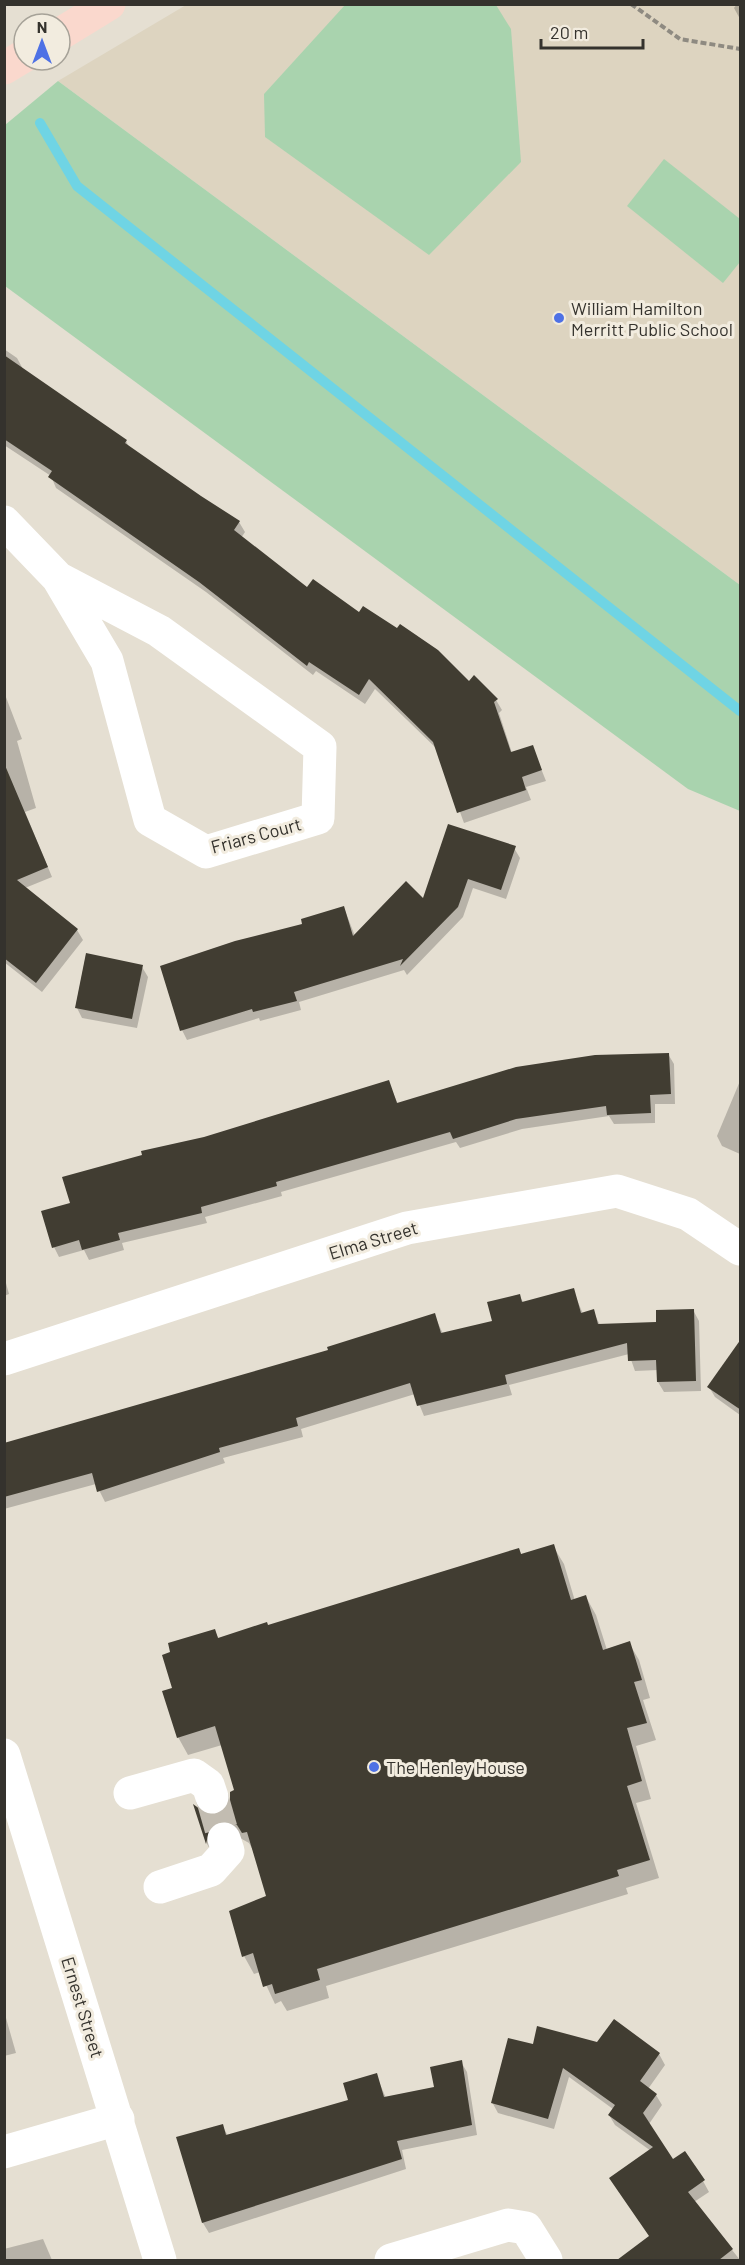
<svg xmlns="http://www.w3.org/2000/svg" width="745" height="2265" font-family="Barlow,sans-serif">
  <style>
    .built { fill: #ddd4c0 }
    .green { fill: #a9d3ae }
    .shadow { fill: #0003 }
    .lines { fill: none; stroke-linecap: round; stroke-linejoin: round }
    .stream { stroke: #6fd4e4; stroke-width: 10 }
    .building { fill: #413d32 }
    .minor-tunnel { stroke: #c2bcb1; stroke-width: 33; stroke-dasharray: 33 16; stroke-linecap: butt }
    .path { stroke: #8e8a81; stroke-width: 4; stroke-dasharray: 6 3; stroke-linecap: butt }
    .minor { stroke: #fff; stroke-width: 33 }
    .major { stroke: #fad8cd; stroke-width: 33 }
    .poi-dot { fill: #4e71e5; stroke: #f2ecdf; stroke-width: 2 }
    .labels { text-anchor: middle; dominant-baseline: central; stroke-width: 6; stroke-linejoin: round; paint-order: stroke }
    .poi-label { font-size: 18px; fill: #34322d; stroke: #f2ecdf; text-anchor: start }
    .street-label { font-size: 18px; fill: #34322d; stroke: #f2ecdf }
  </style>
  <rect width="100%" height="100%" fill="#e5dfd2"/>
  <path class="built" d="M 186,5 L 740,5 L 740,585 L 58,81 Z"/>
  <g class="green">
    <path d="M 345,5 L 496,5 L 511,29 L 521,162 L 429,255 L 265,137 L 264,94 Z"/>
    <path d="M 58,81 L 740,585 L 740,811 L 688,789 L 5,286 L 5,125 Z"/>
    <path d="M 664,159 L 740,219 L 740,262 L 723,283 L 627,206 Z"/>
  </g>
  <g class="shadow">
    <path d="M 737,4 L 740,4 L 740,19 L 734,8 Z"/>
    <path d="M 4,349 L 17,358 L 23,369 L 126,441 L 129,447 L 200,498 L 239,522 L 245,532 L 241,538 L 307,589 L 359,614 L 496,700 L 502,710 L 499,713 L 512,753 L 532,746 L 546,781 L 526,787 L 531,800 L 464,823 L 437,749 L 375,689 L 365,704 L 316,671 L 313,675 L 206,592 L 56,488 L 51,476 L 4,445 Z"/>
    <path d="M 4,692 L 22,739 L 17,741 L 36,808 L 25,812 L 52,877 L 25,888 L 77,930 L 83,940 L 42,992 L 4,962 Z"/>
    <path d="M 514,848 L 520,858 L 506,899 L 473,888 L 463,917 L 407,975 L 404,970 L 299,1002 L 301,1010 L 260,1021 L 259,1018 L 187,1040 L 182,1030 L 304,925 L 344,908 L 355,936 Z"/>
    <path d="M 142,967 L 148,977 L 137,1028 L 82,1018 L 77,1008 Z"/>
    <path d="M 668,1054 L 674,1064 L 675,1104 L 655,1104 L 655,1123 L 614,1124 L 609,1116 L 522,1129 L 460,1148 L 456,1142 L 281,1192 L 282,1196 L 205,1217 L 207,1223 L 122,1243 L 124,1250 L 89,1260 L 84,1250 L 59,1257 L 54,1247 L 71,1204 L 205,1138 L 388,1082 L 398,1104 Z"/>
    <path d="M 740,1081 L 740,1154 L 722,1146 L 717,1136 Z"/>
    <path d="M 4,1276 L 9,1294 L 4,1296 Z"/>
    <path d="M 573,1290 L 583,1314 L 593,1311 L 600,1325 L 658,1323 L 693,1310 L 699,1321 L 701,1391 L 664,1392 L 658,1382 L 658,1370 L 635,1371 L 629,1354 L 509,1385 L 512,1395 L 424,1416 L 415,1394 L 301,1429 L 303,1437 L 223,1458 L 225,1463 L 105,1502 L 96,1484 L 4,1509 L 4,1445 L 330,1351 L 434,1314 L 443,1334 L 494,1322 L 519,1296 L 524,1303 Z"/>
    <path d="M 740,1342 L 740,1415 L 715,1397 L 709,1387 Z"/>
    <path d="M 553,1546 L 564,1564 L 575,1601 L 586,1597 L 596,1615 L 607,1650 L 629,1643 L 639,1660 L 650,1698 L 643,1700 L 656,1740 L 636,1746 L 651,1799 L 636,1803 L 659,1878 L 626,1888 L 628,1894 L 326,1986 L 329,1998 L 287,2011 L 281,2001 L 275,2004 L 260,1972 L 254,1974 L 244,1956 L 268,1897 L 253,1850 L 249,1843 L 240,1838 L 216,1859 L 207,1844 L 196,1808 L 207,1817 L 219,1816 L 228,1810 L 236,1791 L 222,1745 L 188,1755 L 178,1737 L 174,1689 L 214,1630 L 219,1639 L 268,1627 L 519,1549 L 522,1556 Z"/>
    <path d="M 4,2011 L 16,2053 L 4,2056 Z"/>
    <path d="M 598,2044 L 659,2054 L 665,2065 L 648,2089 L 656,2095 L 662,2105 L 649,2124 L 673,2161 L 703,2181 L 709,2192 L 694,2202 L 740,2260 L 635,2260 L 630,2252 L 650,2237 L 651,2151 L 615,2125 L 609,2115 L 613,2109 L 569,2077 L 554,2129 L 498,2113 L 492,2102 L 534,2046 Z"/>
    <path d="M 461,2062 L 467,2072 L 477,2135 L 402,2150 L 406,2169 L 209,2233 L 203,2223 L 178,2138 L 222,2125 L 228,2136 L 350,2101 L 376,2075 L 386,2098 L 436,2088 Z"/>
    <path d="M 43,2239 L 52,2260 L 4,2260 L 4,2249 Z"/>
  </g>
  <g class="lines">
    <path class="stream" d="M 40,123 L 77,186 L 740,711"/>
  </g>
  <g class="building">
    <path d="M 4,355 L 127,440 L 125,443 L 201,496 L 240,521 L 234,530 L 307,587 L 313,579 L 359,612 L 363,606 L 397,628 L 400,624 L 438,650 L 469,681 L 474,675 L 498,699 L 494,702 L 511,752 L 533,745 L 542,770 L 522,777 L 526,790 L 457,813 L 433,742 L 369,679 L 359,695 L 309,662 L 307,666 L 199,582 L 48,477 L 52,471 L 4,439 Z"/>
    <path d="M 4,763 L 48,867 L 17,880 L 78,929 L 36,983 L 4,958 Z"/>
    <path d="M 448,824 L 516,846 L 501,890 L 468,879 L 458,907 L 400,966 L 403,959 L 294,992 L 297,1001 L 253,1012 L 252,1009 L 180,1031 L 160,966 L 235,941 L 302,924 L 301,919 L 344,906 L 353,936 L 406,881 L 423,898 Z"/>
    <path d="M 86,953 L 143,965 L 132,1019 L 75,1008 Z"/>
    <path d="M 669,1053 L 671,1094 L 650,1095 L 651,1113 L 607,1115 L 606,1106 L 516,1119 L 453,1139 L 450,1132 L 276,1182 L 277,1186 L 201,1207 L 202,1213 L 118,1233 L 120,1240 L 82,1250 L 79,1240 L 52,1248 L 41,1211 L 70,1203 L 62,1177 L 142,1155 L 141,1151 L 204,1137 L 389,1080 L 397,1103 L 516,1067 L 595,1055 Z"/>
    <path d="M 574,1288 L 581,1313 L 594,1309 L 598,1324 L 656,1322 L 656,1310 L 694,1309 L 696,1381 L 657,1382 L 656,1360 L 628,1361 L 627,1343 L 505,1375 L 507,1384 L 417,1406 L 410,1383 L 296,1418 L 298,1426 L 219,1448 L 220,1452 L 97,1492 L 92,1473 L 4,1497 L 4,1443 L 328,1350 L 327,1347 L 435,1313 L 441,1333 L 492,1321 L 487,1302 L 520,1294 L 522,1302 Z"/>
    <path d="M 741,1339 L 741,1410 L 707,1387 Z"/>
    <path d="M 554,1544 L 571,1600 L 586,1595 L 603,1650 L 630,1641 L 642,1680 L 634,1682 L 647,1723 L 627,1728 L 642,1781 L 627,1786 L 650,1860 L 617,1870 L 619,1876 L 317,1969 L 320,1980 L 275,1994 L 272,1984 L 263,1987 L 253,1953 L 242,1957 L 229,1911 L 266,1896 L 247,1832 L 242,1833 L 237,1825 L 228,1821 L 219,1821 L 210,1827 L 206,1844 L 193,1804 L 208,1815 L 218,1815 L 226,1809 L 230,1800 L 230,1792 L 234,1790 L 215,1726 L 177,1738 L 162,1691 L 172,1688 L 162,1655 L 170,1652 L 168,1643 L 215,1629 L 218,1638 L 267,1622 L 268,1625 L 519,1548 L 521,1554 Z"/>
    <path d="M 614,2019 L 660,2053 L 640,2081 L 657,2094 L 643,2113 L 673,2159 L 685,2151 L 705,2180 L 688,2192 L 733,2249 L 719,2260 L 617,2260 L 649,2236 L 609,2178 L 653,2147 L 608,2115 L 615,2105 L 563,2068 L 548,2119 L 491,2103 L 508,2038 L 533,2044 L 537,2026 L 597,2042 Z"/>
    <path d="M 462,2060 L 472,2125 L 397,2141 L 402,2159 L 202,2223 L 176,2137 L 223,2124 L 226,2135 L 348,2100 L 343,2083 L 377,2073 L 384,2097 L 434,2087 L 430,2067 Z"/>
  </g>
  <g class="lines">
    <path class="minor-tunnel" d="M 212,1797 L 224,1839"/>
    <path class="path" d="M 631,4 L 680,39 L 740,49"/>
    <g class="minor">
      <path d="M 4,522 L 58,578 L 107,661 L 150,820 L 206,852 L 318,818 L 320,747 L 159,631 L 58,578"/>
      <path d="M 4,1359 L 407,1228 L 617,1191 L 688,1214 L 740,1249"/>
      <path d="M 4,1755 L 160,2260"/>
      <path d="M 130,1793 L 194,1775 L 208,1785 L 212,1797"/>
      <path d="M 160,1887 L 211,1870 L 228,1851 L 224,1839"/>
      <path d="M 4,2152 L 118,2119"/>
      <path d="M 391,2260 L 508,2225 L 526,2228 L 546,2260"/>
    </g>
    <g class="major">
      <path d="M 60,34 L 109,4"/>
      <path d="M 4,68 L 24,56"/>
    </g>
  </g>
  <g class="poi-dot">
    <circle cx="559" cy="318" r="6"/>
    <circle cx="374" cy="1767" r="6"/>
  </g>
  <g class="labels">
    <g class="poi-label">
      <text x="571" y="308">William Hamilton<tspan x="571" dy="21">Merritt Public School</tspan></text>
      <text x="386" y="1767">The Henley House</text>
    </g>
    <g class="street-label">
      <text transform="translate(256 835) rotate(-15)">Friars Court</text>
      <text transform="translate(373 1240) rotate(-17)">Elma Street</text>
      <text transform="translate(83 2007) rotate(73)">Ernest Street</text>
    </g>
  </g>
  <rect width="745" height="2265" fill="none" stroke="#34322d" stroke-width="12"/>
  <g transform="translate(42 42)"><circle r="28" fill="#f2ecdf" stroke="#a6a298" stroke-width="1.5"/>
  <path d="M0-4.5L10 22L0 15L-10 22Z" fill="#4e71e5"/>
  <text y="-9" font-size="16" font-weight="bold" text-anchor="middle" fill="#34322d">N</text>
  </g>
  <path d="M541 39v9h102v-9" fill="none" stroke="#34322d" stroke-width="3"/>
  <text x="550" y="39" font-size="18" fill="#34322d" stroke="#f2ecdf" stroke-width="4.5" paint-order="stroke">20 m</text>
</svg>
